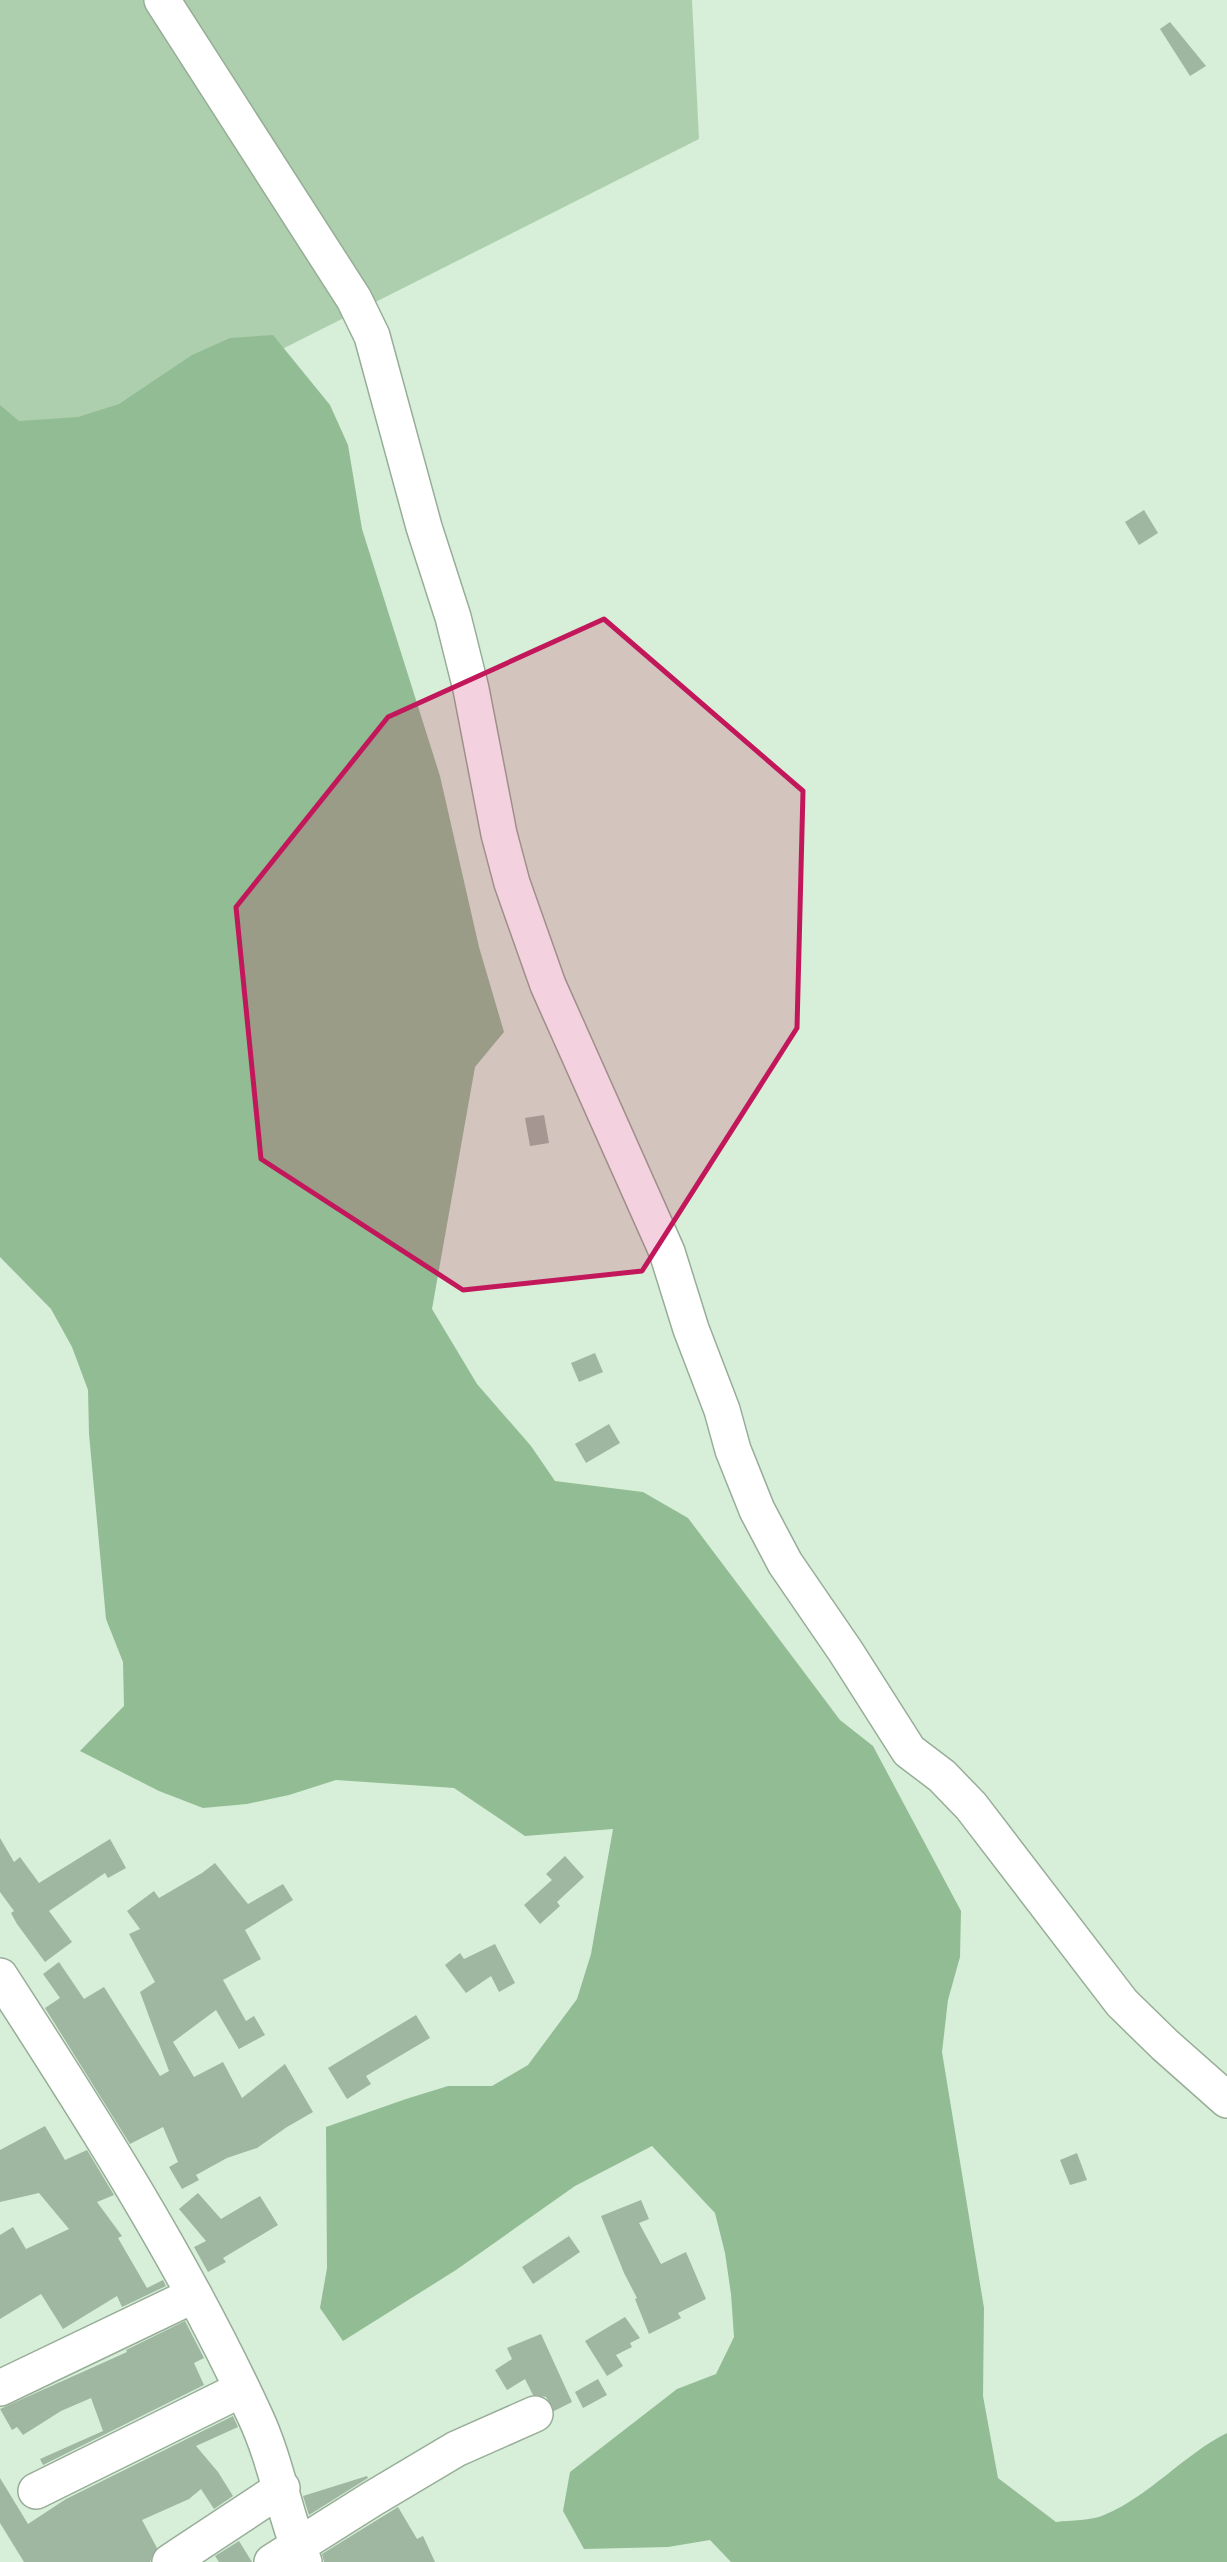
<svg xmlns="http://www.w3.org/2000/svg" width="1227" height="2562" font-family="'Archivo Narrow',sans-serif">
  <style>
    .green { fill: #adcfad }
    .forest { fill: #92bd94 }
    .building { fill: #9fb6a0 }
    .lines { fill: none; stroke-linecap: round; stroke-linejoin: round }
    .minor-casing { stroke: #97ad97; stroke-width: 38 }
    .minor { stroke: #fff; stroke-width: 35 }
    .marked { fill: #c2185b; fill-opacity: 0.2; stroke: #c2185b; stroke-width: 5; stroke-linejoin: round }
  </style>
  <rect width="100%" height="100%" fill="#d7efd8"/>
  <path class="green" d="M 0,0 L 692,0 L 699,139 L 42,470 L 0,439 Z"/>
  <path class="forest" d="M 273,335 L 330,405 L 348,445 L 362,529 L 440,776 L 479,947 L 504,1032 L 475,1067 L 432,1309 L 477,1384 L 531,1446 L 555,1481 L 643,1492 L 688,1518 L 840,1720 L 873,1746 L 961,1911 L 960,1957 L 948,2000 L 942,2052 L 984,2308 L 983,2396 L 998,2478 L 1056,2522 C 1071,2520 1091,2521 1104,2515 C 1150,2496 1183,2455 1227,2433 L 1227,2562 L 731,2562 L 710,2540 L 668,2547 L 584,2549 L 563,2511 L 570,2472 L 677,2389 L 716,2374 L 734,2337 L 731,2294 L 725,2253 L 715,2213 L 652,2146 L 575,2186 L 456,2270 L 343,2341 L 320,2308 L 327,2268 L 326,2127 L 406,2099 L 448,2086 L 492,2086 L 528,2065 L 577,1999 L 591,1954 L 613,1829 L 525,1836 L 454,1788 L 336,1780 L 289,1795 L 247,1804 L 203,1808 L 159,1791 L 80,1751 L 124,1706 L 123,1662 L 106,1619 L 89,1434 L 88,1390 L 72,1347 L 51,1309 L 0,1257 L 0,405 L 19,421 L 78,417 L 119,404 L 192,355 L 230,338 Z"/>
  <g class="building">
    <path d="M 1170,22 L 1206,66 L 1190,76 L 1160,29 Z"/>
    <path d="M 1144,510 L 1158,533 L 1139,545 L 1125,522 Z"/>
    <path d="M 544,1115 L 549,1143 L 530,1146 L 525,1118 Z"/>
    <path d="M 595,1353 L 603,1372 L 579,1382 L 571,1363 Z"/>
    <path d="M 609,1424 L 620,1443 L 586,1463 L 575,1444 Z"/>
    <path d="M 0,1838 L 14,1862 L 20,1857 L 39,1883 L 110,1839 L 126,1868 L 108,1878 L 105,1873 L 49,1911 L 72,1942 L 45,1962 L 17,1924 L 11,1913 L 14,1911 L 0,1892 Z"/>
    <path d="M 565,1856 L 584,1877 L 557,1902 L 560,1906 L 540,1924 L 524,1905 L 552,1880 L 546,1874 Z"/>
    <path d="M 215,1863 L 248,1904 L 283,1884 L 293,1900 L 245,1930 L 261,1959 L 223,1980 L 246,2021 L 254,2016 L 265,2035 L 239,2049 L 216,2010 L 173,2042 L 194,2077 L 223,2062 L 242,2098 L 285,2064 L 313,2112 L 287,2127 L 257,2148 L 227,2158 L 196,2175 L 199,2180 L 182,2189 L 169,2167 L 178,2162 L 163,2127 L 130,2144 L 45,2008 L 60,1998 L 43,1974 L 59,1962 L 84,1999 L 104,1987 L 160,2076 L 169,2071 L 140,1992 L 155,1982 L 129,1934 L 140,1929 L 127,1911 L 154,1891 L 159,1898 L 202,1873 Z"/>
    <path d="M 495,1944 L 515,1983 L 499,1992 L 491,1976 L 466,1993 L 445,1965 L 460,1953 L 464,1959 Z"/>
    <path d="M 416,2015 L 430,2038 L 366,2076 L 371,2084 L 347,2099 L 328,2068 Z"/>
    <path d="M 45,2126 L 65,2160 L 87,2150 L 114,2195 L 97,2202 L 122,2236 L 118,2238 L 147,2288 L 163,2280 L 166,2286 L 122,2307 L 117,2296 L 63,2329 L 41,2294 L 0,2319 L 0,2235 L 13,2227 L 26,2249 L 69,2229 L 39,2193 L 0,2202 L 0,2150 Z"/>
    <path d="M 1077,2153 L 1087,2180 L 1070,2185 L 1060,2160 Z"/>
    <path d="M 198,2193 L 221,2219 L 260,2196 L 278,2225 L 223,2258 L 226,2262 L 208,2272 L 194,2247 L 206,2241 L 179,2209 Z"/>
    <path d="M 641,2200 L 649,2219 L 639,2223 L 661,2264 L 686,2252 L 706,2299 L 678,2313 L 681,2318 L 649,2334 L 635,2299 L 637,2298 L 624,2273 L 601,2216 Z"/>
    <path d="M 569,2236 L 580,2252 L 533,2284 L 522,2267 Z"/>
    <path d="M 625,2317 L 640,2338 L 630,2343 L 632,2347 L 616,2355 L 623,2366 L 607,2376 L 585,2341 Z"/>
    <path d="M 185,2321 L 204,2358 L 194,2363 L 204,2385 L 43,2465 L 40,2459 L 103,2431 L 91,2398 L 61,2411 L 23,2435 L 17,2427 L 12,2430 L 0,2409 L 127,2352 L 126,2350 Z"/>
    <path d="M 541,2334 L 572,2402 L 554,2411 L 546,2397 L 533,2395 L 525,2379 L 507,2390 L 495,2370 L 512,2359 L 507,2348 Z"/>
    <path d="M 598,2379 L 607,2395 L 583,2408 L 575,2392 Z"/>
    <path d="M 233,2416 L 238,2427 L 196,2446 L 218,2472 L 233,2496 L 214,2509 L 201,2489 L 189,2499 L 142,2520 L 157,2548 L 150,2562 L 24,2562 L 0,2523 L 0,2478 L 28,2524 L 66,2499 Z"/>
    <path d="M 367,2476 L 368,2478 L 309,2515 L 303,2496 Z"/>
    <path d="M 398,2507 L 417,2539 L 423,2536 L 435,2562 L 324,2562 L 322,2554 Z"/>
    <path d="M 239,2541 L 252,2562 L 219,2562 L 215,2556 Z"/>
  </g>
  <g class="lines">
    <g class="minor-casing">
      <g id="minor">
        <path d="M 162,0 L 354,299 L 372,336 L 424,527 L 453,617 L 471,689 L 499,834 L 512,883 L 548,985 L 667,1252 L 691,1329 L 722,1410 L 733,1450 L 757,1510 L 785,1563 L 846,1652 L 909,1751 L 942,1776 L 971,1806 L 1122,2003 L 1165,2045 L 1227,2100"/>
        <path d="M 0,1976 C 92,2118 184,2262 255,2416 C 277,2463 284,2514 304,2562"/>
        <path d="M 0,2388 L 194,2295"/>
        <path d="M 36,2491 L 242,2389"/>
        <path d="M 170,2562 L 282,2488"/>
        <path d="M 272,2562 L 372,2499 L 456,2449 L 535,2414"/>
      </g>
    </g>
    <use href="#minor" class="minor"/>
  </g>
  <path class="marked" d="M 604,619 L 803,791 L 797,1028 L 642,1271 L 463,1290 L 261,1159 L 236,907 L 388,717 Z"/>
</svg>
